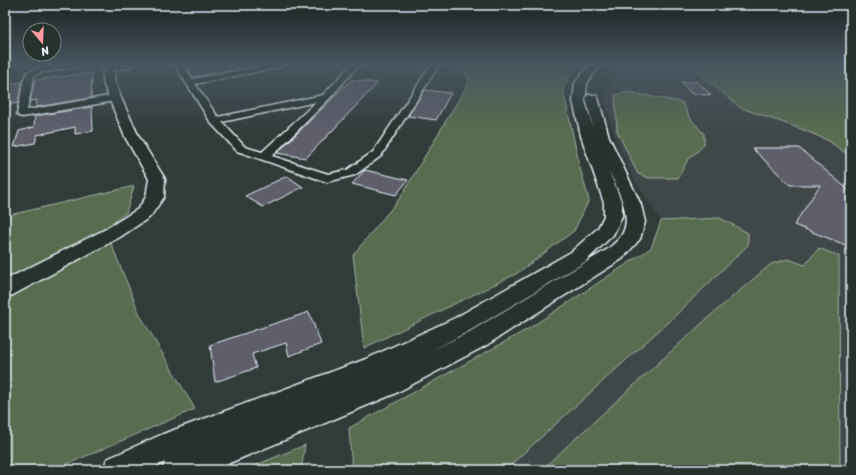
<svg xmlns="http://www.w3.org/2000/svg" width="856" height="475" font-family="Sriracha,sans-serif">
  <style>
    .built { fill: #3f4649 }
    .green { fill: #596d50; stroke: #a0afa4 }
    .building { fill: #5f5f6c; stroke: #e8f1f8 }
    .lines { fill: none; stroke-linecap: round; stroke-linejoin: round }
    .street-casing { stroke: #e8f1f8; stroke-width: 3 }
    .secondary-casing { stroke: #e8f1f8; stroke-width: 3 }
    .street { fill: #26332d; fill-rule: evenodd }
    .secondary { fill: #26332d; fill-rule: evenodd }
  </style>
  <rect width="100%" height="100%" fill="#313c3a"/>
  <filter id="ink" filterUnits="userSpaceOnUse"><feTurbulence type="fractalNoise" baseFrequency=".025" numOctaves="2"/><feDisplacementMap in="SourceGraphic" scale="8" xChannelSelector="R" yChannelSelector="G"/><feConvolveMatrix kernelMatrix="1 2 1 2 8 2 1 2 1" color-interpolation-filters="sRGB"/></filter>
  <g filter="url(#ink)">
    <path class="built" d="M 620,65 L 851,65 L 851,470 L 403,470 L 681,251 L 631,174 L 615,139 L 605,98 Z"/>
    <g class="green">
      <path d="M 463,65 L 580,65 L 571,73 L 563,89 L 580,168 L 589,200 L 574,231 L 516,274 L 364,348 L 353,255 L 400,198 L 469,82 Z"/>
      <path d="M 702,65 L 851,65 L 851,157 L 829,141 L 804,130 L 741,108 L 696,71 L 703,67 Z"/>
      <path d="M 627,92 L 682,102 L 690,118 L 704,134 L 704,145 L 687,161 L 678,178 L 649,178 L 638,174 L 617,131 L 615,95 Z"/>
      <path d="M 134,186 L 126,213 L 95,235 L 5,279 L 5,216 Z"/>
      <path d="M 720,218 L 748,233 L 748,245 L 678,313 L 505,470 L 352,470 L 349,428 L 528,329 L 651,248 L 661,221 Z"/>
      <path d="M 110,241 L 140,315 L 195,409 L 54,470 L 5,470 L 5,298 Z"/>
      <path d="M 819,248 L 839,256 L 840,470 L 541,470 L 710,316 L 771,264 L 788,259 L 805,265 Z"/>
      <path d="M 305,445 L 301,470 L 244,470 Z"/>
    </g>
    <g class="building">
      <path d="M 185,65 L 230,65 L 230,70 L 193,77 Z"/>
      <path d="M 92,73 L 91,98 L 36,107 L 37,100 L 30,101 L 35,80 Z"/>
      <path d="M 351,80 L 378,83 L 306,158 L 277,153 Z"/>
      <path d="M 22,82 L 18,103 L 5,105 L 5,85 Z"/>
      <path d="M 681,82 L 698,82 L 711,95 L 692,94 Z"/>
      <path d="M 425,90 L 451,93 L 436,120 L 408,116 Z"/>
      <path d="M 92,107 L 93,131 L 75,134 L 75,127 L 37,135 L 35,143 L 14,147 L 19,131 L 34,127 L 35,116 Z"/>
      <path d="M 752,148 L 799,148 L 851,192 L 851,247 L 794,225 L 820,185 L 790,185 Z"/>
      <path d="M 365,170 L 408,180 L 396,195 L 352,184 Z"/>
      <path d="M 287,176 L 303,187 L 263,207 L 245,196 Z"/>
      <path d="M 309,312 L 321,344 L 289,356 L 286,343 L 252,354 L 256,368 L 215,382 L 210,345 Z"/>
    </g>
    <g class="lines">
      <g class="street-casing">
        <g id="street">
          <path d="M 60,65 L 82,65 L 78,67 L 42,72 L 34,76 L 27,110 L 115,95 L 120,98 L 115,101 L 22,117 L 19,116 L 17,114 L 24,79 L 27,72 L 41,68 Z"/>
          <path d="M 117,65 L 135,65 L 131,67 L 109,71 L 105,69 L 106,67 Z"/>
          <path d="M 175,65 L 183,65 L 192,79 L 268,65 L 285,65 L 281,67 L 195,84 L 218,117 L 323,95 L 351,65 L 359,65 L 329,99 L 272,156 L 328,174 L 347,170 L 373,152 L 431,65 L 439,65 L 381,156 L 355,175 L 327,182 L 237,151 L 211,123 ZM 316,102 L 262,152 L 245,147 L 222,122 Z"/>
        </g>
      </g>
      <g class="secondary-casing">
        <g id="secondary">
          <path d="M 103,65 L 113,65 L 115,82 L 121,98 L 139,137 L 165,179 L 164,197 L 150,217 L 120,237 L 13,295 L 5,297 L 5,280 L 106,229 L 138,209 L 146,197 L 149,179 L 125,137 L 109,98 L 103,82 Z"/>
          <path d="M 589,65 L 600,65 L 587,83 L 585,101 L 593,127 L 586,98 L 588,95 L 596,95 L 598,98 L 609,137 L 641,205 L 645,222 L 640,239 L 622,259 L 485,346 L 394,394 L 213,470 L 162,470 L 165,462 L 150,470 L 103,470 L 107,459 L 163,434 L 366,359 L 455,318 L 571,252 L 598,228 L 604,216 L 604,203 L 581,136 L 573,101 L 575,83 ZM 607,166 C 615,186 635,216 621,236 C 618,241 612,245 608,249 L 469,332 L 431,351 L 471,330 L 585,262 L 613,235 L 622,216 L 622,203 Z"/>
        </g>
      </g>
      <use href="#street" class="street"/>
      <use href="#secondary" class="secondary"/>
    </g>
  </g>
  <linearGradient id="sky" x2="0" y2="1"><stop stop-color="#1b2120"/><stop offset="0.49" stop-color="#485660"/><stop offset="1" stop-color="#485660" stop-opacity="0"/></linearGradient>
  <rect width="856" height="132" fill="url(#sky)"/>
  <rect width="856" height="475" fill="none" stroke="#26332d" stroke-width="20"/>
  <rect x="10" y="10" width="836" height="455" fill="none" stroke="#e8f1f8" stroke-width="1.5" filter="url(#ink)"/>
  <g transform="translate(42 42) rotate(161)"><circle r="19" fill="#26332d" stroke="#747f7e"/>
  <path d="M0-3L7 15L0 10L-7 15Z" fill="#ff9aa2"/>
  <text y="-6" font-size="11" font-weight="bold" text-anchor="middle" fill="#e8f1f8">N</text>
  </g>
</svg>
